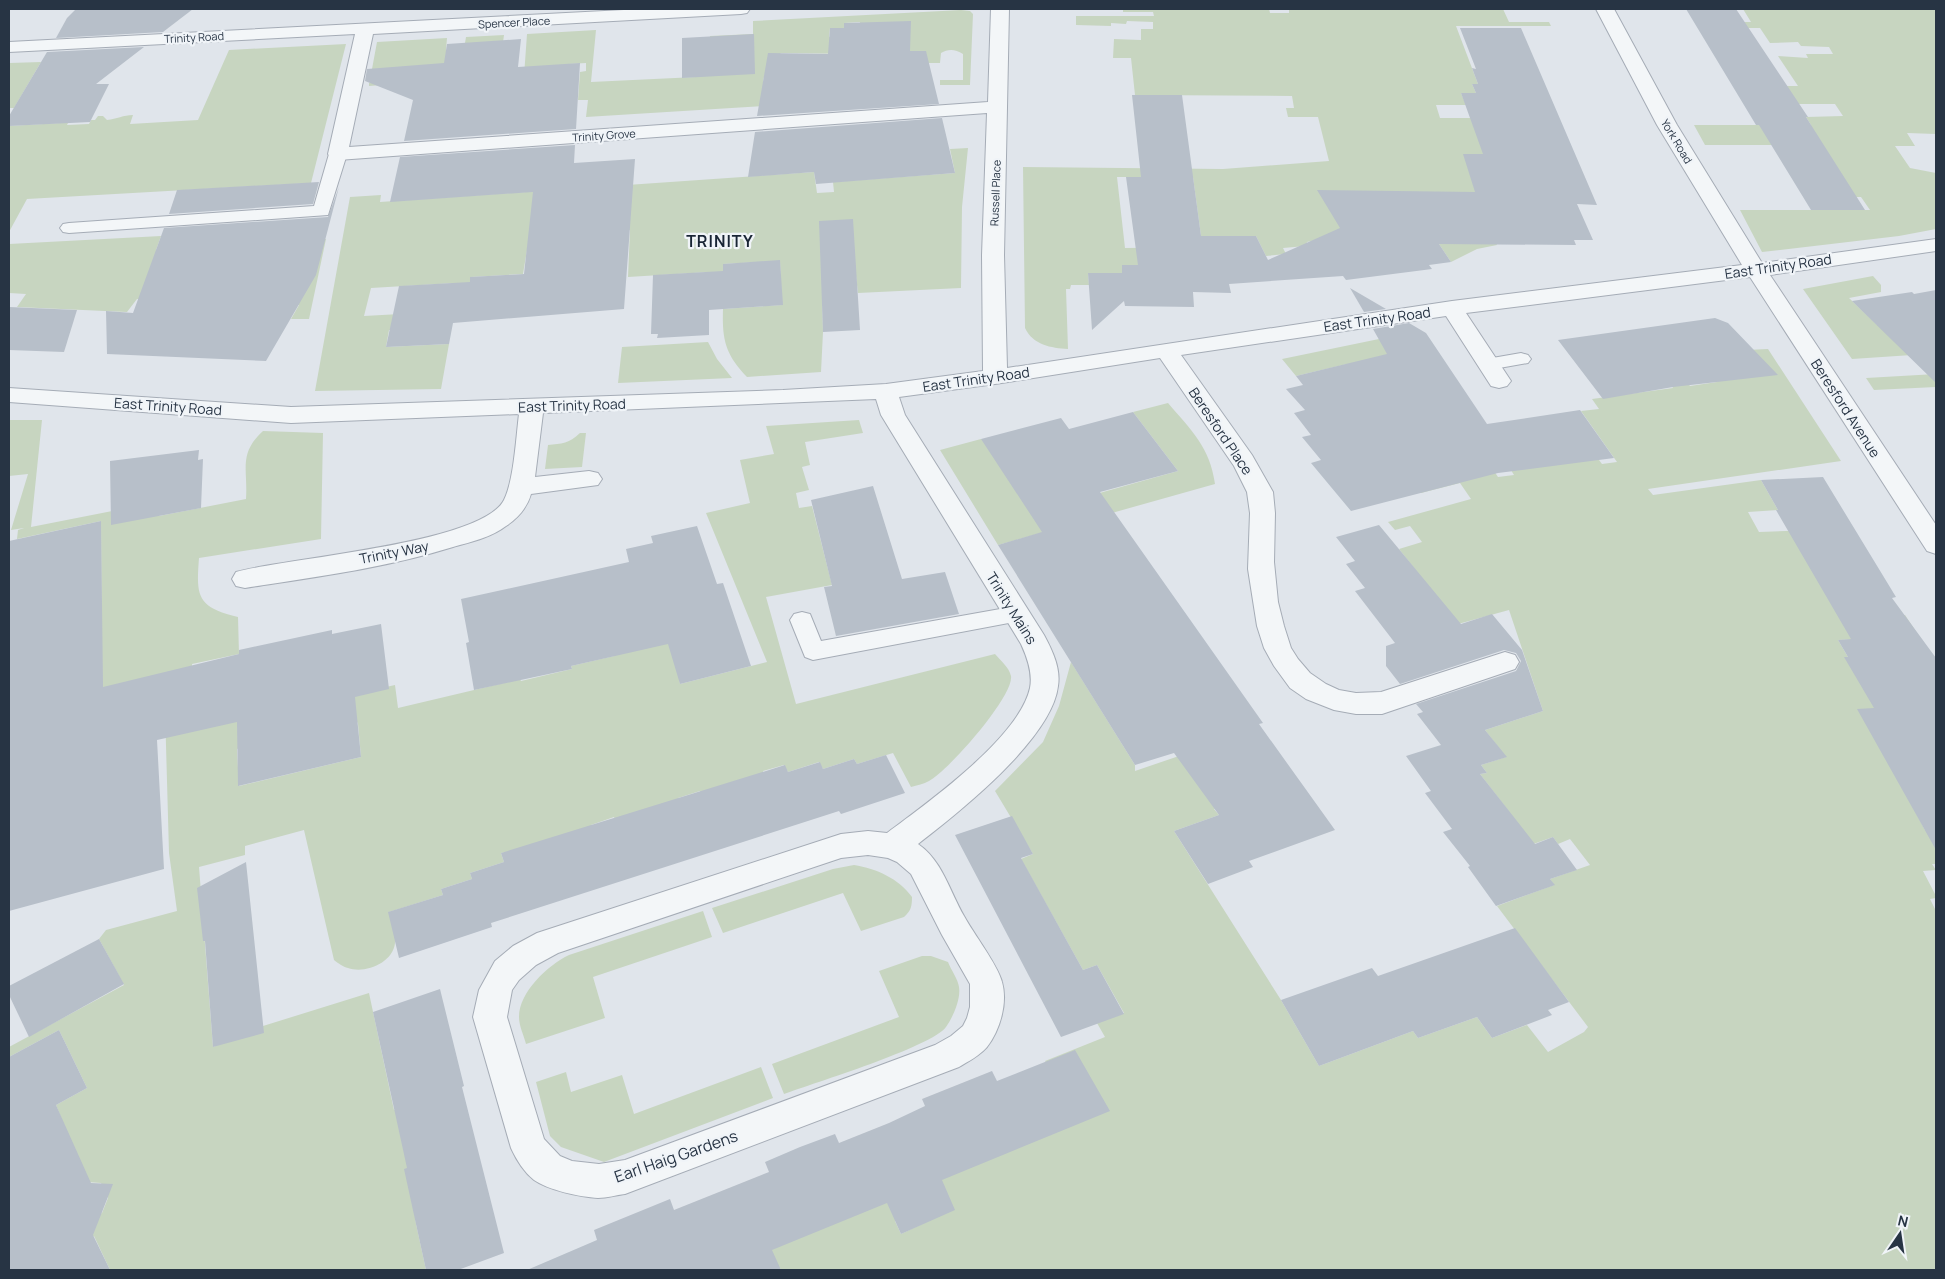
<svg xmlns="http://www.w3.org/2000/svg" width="1945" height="1279" font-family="Manrope,sans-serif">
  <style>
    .green { fill: #c7d5c0; fill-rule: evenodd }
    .building { fill: #b7bfc9 }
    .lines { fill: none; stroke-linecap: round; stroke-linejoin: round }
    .lane-casing { stroke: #a5acb6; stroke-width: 2 }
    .street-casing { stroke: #a5acb6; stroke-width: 2 }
    .lane { fill: #f3f6f8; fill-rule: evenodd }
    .street { fill: #f3f6f8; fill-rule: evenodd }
    .labels { text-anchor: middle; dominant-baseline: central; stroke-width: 4.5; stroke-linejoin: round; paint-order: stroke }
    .far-street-label { font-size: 11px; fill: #273444; stroke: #f0f4f8 }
    .street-label { font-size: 14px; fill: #273444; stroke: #f0f4f8 }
    .far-district-label { font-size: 16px; font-weight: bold; letter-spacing: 1px; fill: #192535; stroke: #f0f4f8 }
    .near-street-label { font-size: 16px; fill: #273444; stroke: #f0f4f8 }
  </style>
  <rect width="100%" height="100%" fill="#e0e5eb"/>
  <g class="green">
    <path d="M 1123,9 L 1269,9 L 1270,13 L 1289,13 L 1289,9 L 1503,9 L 1509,22 L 1549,22 L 1551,26 L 1456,26 L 1478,84 L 1472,84 L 1476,93 L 1461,93 L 1466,105 L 1436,105 L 1440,118 L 1509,118 L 1490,225 L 1497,245 L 1477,249 L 1451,262 L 1433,235 L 1311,241 L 1307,242 L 1306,246 L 1283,248 L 1286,254 L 1266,256 L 1256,236 L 1201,236 L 1193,177 L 1117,177 L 1125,248 L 1222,247 L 1138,265 L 1122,265 L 1122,273 L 1088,273 L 1089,285 L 1071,285 L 1070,289 L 1066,289 L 1068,349 C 1051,348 1033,345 1025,328 L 1023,167 L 1223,169 L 1329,161 L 1318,117 L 1288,117 L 1286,108 L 1294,108 L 1292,96 L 1135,95 L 1131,58 L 1113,58 L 1114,39 L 1141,40 L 1141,29 L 1153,29 L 1153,22 L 1127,21 L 1126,24 L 1111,23 L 1111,26 L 1076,25 L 1076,16 L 1154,16 L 1153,12 L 1123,12 Z"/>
    <path d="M 1743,9 L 1936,9 L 1936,134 L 1907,133 L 1915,146 L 1895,146 L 1910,168 L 1936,173 L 1936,229 L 1899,236 L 1762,252 L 1740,210 L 1870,210 L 1861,197 L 1848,197 L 1801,145 L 1705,145 L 1694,125 L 1811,125 L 1806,117 L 1843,116 L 1835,104 L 1798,104 L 1786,86 L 1798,86 L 1778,56 L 1808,58 L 1806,54 L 1833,54 L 1829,47 L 1801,46 L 1798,42 L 1770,43 L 1760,28 L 1738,28 L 1734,22 L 1751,22 Z"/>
    <path d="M 961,10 L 970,11 L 973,14 L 970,85 L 940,85 L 940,80 L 963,80 L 963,54 C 955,49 948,49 941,53 L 940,63 L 897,63 L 856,54 L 781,53 C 760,77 762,76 765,106 L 586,117 L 588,100 L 578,100 L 580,72 L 586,71 L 586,63 L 569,64 L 524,76 L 527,34 L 596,30 L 591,82 L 696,77 L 696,65 L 710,56 L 710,36 L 753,34 L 753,21 ZM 860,22 L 859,33 L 829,37 L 830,28 L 844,28 L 844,23 Z"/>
    <path d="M 504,35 L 501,57 L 448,80 L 369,86 L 369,83 L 387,82 L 372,69 L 377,42 L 447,38 L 446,50 L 464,49 L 466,37 Z"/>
    <path d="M 346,44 L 311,183 L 27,199 L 9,232 L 9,126 L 61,123 L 69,121 L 67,125 L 89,124 L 91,120 L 95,120 L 98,116 L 103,116 L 107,120 C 117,119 123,115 133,115 L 130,124 L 198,120 L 229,50 Z"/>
    <path d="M 41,62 L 14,108 L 9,108 L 9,63 Z"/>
    <path d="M 968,148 L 962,207 L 961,288 L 858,293 L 856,276 L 822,295 L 823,332 L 821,372 L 747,377 C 725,354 722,339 723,309 L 782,305 L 780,261 L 723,264 L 723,275 L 709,272 L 628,277 L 630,230 L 529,238 L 523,274 L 471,277 L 469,287 L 455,283 L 371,288 L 364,316 L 400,314 L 397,330 L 389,330 L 386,347 L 449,344 L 441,389 L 315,391 L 350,197 L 381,195 L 380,202 L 814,172 L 817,193 L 834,192 L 833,182 L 955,173 L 950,149 Z"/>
    <path d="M 161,236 L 156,250 L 326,239 L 309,319 L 291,319 L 299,305 L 137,299 L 127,312 L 17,307 L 26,294 L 9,293 L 9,244 Z"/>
    <path d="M 1873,276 L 1881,285 L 1881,292 L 1849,298 L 1877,325 L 1936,321 L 1936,366 L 1927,354 L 1852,359 L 1803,289 Z"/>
    <path d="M 1379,339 L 1490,465 L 1498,477 L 1514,475 L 1506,462 L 1599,460 L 1602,464 L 1617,462 L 1581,411 L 1599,409 L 1592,399 L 1673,388 L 1670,383 L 1686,381 L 1690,386 L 1717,382 L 1746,350 L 1768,349 L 1841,461 L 1648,489 L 1653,495 L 1761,480 L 1778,510 L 1748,512 L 1759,532 L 1847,529 L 1839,618 L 1905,615 L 1919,636 L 1838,640 L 1848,657 L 1845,657 L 1881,716 L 1936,714 L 1936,722 L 1893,724 L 1895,772 L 1936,770 L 1936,786 L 1902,787 L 1925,830 L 1936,830 L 1936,864 L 1932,864 L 1936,870 L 1923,871 L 1936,896 L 1936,898 L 1930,899 L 1936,911 L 1936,1270 L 781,1270 L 780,1268 L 767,1270 L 750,1258 L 906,1194 L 905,1217 L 895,1221 L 901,1234 L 924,1223 L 918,1189 L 1058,1084 L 1045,1061 L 1105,1037 L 1097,1023 L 1124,1013 L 1097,965 L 1083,970 L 1021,859 L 1033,854 L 995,791 L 1043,742 L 1059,706 L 1071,662 L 1135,765 L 1135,771 L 1261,728 L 1220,807 L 1214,809 L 1219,815 L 1174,831 L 1281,1000 L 1319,1066 L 1413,1031 L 1418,1038 L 1477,1017 L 1492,1038 L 1527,1025 L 1548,1052 L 1584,1032 L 1588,1027 L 1497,906 L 1554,885 L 1550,879 L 1590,865 L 1570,839 L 1558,844 L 1553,837 L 1525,847 L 1507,809 L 1480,774 L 1487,773 L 1481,765 L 1506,757 L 1485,730 L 1543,711 L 1509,610 L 1458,624 L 1399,549 L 1422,542 L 1410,526 L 1395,530 L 1388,522 L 1471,499 L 1460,483 L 1421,493 L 1380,445 L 1359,378 L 1347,364 L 1296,376 L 1282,359 Z"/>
    <path d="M 708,342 L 717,359 L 732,378 L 618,383 L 622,347 Z"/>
    <path d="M 1936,374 L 1936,387 L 1874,390 L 1866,378 Z"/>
    <path d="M 1168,403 C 1191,430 1210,447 1215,484 L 998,545 L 940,450 L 981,439 L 1096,494 L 1178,471 L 1133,412 Z"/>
    <path d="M 9,420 L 42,420 L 31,527 L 158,502 L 159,516 L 246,499 C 248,469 238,454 263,431 L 323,433 L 321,539 L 199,558 C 196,597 197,607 238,617 L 239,654 L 192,664 L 193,695 L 243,718 L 244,747 L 237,749 L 239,786 L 361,757 L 358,724 L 346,696 L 395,685 L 398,708 L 520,679 L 521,681 L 572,669 L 571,666 L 614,656 L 665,598 L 680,684 L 767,662 L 706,513 L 750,503 L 740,460 L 774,454 L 766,426 L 859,420 L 863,433 L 805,442 L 810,465 L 802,467 L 809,490 L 796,493 L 799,508 L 812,506 L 832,585 L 766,597 L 796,704 L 995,654 C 1000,660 1009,667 1011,676 C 1014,696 948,771 929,781 C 924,784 917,785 911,787 L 893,753 L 857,764 L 854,759 L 823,769 L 819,762 L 788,772 L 784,765 L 763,771 L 766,780 L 704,800 L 700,791 L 678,798 L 681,807 L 618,827 L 614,817 L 591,825 L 594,834 L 501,853 L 504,862 L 470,873 L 472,879 L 441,889 L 443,895 L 389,912 C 391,921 396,934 395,943 C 393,963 365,974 348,968 C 343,967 338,963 334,960 L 304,830 L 245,846 L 245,855 L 199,867 L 213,1047 L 263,1026 L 369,993 L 394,1110 L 401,1108 L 416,1224 L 426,1270 L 110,1270 L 94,1236 L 79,1245 L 73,1231 L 102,1213 L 108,1198 L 101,1183 L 87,1182 L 56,1105 L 87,1088 L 59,1030 L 9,1057 L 9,1047 L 124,985 L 99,939 L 106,930 L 177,911 L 169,853 L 164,673 L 42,711 L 9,719 L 9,699 L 102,677 L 101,521 L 17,539 L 18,530 L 24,528 L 11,530 L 28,474 L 9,476 Z"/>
    <path d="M 580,433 L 586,433 L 582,467 L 545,469 L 548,445 C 561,444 570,443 580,433 Z"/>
    <path d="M 854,865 C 877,869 898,878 912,897 C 912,906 911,911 904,917 L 861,931 L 843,893 L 723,933 L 712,908 L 833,869 Z"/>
    <path d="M 703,911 L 712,937 L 593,977 L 605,1018 L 526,1044 C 524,1036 519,1026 519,1017 C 519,992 548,965 569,955 Z"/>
    <path d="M 922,956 L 931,956 L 948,962 C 951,970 958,979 959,987 C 961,999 953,1017 946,1027 C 931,1047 814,1083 784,1094 L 772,1064 L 899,1017 L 879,971 Z"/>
    <path d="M 761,1067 L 773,1098 L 604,1162 L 561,1147 L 550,1136 L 536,1082 L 566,1072 L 571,1092 L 622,1075 L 634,1114 Z"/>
  </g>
  <g class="building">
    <path d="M 76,9 L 193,9 L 163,32 L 56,38 L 67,18 Z"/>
    <path d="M 1686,9 L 1736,9 L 1808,117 L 1806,117 L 1865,210 L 1811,210 L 1759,125 L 1756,125 Z"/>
    <path d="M 911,21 L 910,51 L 926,51 L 939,104 L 757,116 L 768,53 L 828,54 L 830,28 L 844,28 L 844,23 Z"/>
    <path d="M 1460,28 L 1521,28 L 1597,205 L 1577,204 L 1593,240 L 1574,240 L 1576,245 L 1439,244 L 1451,262 L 1429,265 L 1432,269 L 1346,280 L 1343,276 L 1229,284 L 1231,293 L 1193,292 L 1194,307 L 1125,306 L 1124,301 L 1092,330 L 1088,273 L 1122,273 L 1122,265 L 1138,265 L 1126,177 L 1141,177 L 1132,95 L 1182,95 L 1201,236 L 1256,236 L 1268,260 L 1340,228 L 1317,190 L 1475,192 L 1463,154 L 1483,154 L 1461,93 L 1476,93 L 1472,84 L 1478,84 L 1472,68 L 1476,69 Z"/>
    <path d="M 754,34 L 755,74 L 682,78 L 682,38 Z"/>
    <path d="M 521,39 L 518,67 L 580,63 L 576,129 L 404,141 L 413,100 L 365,81 L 367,69 L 444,63 L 447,44 Z"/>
    <path d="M 144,47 L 96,84 L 109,84 L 90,122 L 9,126 L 9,116 L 47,52 Z"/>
    <path d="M 942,118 L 955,173 L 816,184 L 814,172 L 748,177 L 755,132 Z"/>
    <path d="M 575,145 L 574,163 L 635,159 L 624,309 L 453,323 L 449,344 L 386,347 L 399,286 L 470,282 L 470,277 L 524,274 L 533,192 L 390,202 L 400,157 Z"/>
    <path d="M 319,182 L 313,204 L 169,214 L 177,190 Z"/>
    <path d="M 339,187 L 316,275 L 266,361 L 107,354 L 106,311 L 133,313 L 164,228 L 328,217 Z"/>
    <path d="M 853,219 L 860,330 L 823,332 L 819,221 Z"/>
    <path d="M 780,260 L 783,305 L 709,310 L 709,335 L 657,338 L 658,334 L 651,334 L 653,275 L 723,271 L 723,264 Z"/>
    <path d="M 1350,288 L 1386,309 L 1364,312 Z"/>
    <path d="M 1936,290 L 1936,383 L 1852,301 L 1912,292 L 1914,294 Z"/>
    <path d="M 9,307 L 77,310 L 64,352 L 9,350 Z"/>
    <path d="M 1715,318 L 1728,323 L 1778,375 L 1673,387 L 1603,399 L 1558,340 Z"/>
    <path d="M 1409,323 L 1426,333 L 1487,424 L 1580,410 L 1614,458 L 1498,473 L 1351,511 L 1311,463 L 1321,460 L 1302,437 L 1311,435 L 1294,413 L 1305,410 L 1286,389 L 1303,385 L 1296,376 L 1387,354 L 1373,329 Z"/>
    <path d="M 1133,412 L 1178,471 L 1100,492 L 1263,723 L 1259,724 L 1335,830 L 1249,861 L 1253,867 L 1208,884 L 1174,831 L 1219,815 L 1174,753 L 1135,765 L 998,545 L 1042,532 L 981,439 L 1061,418 L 1069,429 Z"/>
    <path d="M 199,450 L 198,460 L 203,459 L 201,508 L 111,525 L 110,461 Z"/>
    <path d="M 1823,477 L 1896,597 L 1892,598 L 1936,658 L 1936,850 L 1857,709 L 1874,708 L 1844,657 L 1848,657 L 1838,640 L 1851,639 L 1776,510 L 1778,510 L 1761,480 Z"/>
    <path d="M 873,486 L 902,579 L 945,572 L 959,614 L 836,636 L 824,587 L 832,586 L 811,500 Z"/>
    <path d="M 101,521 L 103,687 L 239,654 L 239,650 L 332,630 L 332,634 L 381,624 L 389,689 L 355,697 L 361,757 L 238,786 L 237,722 L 157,740 L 164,869 L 9,911 L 9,541 Z"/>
    <path d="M 1379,525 L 1461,624 L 1492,614 L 1522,650 L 1543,711 L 1485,730 L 1507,757 L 1481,765 L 1487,773 L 1480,774 L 1535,844 L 1553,837 L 1577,870 L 1550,879 L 1555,885 L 1496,906 L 1468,867 L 1470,866 L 1443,832 L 1452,829 L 1425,793 L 1431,791 L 1406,756 L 1441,745 L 1417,714 L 1423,712 L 1416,704 L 1516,671 L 1521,661 L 1516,653 L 1504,650 L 1400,684 L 1386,666 L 1386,646 L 1395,643 L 1355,591 L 1365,588 L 1346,564 L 1355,561 L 1336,537 Z"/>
    <path d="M 697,526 L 717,584 L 723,583 L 751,666 L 680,684 L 668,644 L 571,666 L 572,669 L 474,690 L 466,643 L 469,642 L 461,599 L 629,562 L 626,549 L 653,543 L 651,536 Z"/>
    <path d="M 886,755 L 905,793 L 841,814 L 839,811 L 491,923 L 492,927 L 399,958 L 388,912 L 443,895 L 441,889 L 472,879 L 470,873 L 504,862 L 501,853 L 785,765 L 788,772 L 820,762 L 823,769 L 854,759 L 857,764 Z"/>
    <path d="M 1012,816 L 1033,854 L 1021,858 L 1083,970 L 1097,965 L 1124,1014 L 1061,1037 L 955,835 Z"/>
    <path d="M 246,862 L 264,1033 L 213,1047 L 205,941 L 203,941 L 197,888 Z"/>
    <path d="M 1515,928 L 1569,1002 L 1548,1010 L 1552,1015 L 1492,1038 L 1477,1017 L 1418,1038 L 1413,1031 L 1319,1066 L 1281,1000 L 1372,968 L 1378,976 Z"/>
    <path d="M 99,939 L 124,984 L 29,1037 L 9,995 L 9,986 Z"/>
    <path d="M 440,989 L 464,1086 L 462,1087 L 504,1253 L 458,1270 L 426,1270 L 404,1169 L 407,1168 L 373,1012 Z"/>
    <path d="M 59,1030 L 87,1088 L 56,1105 L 91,1183 L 113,1184 L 93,1235 L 110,1270 L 9,1270 L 9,1057 Z"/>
    <path d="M 1075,1050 L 1110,1111 L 942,1180 L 955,1210 L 901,1234 L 887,1203 L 772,1250 L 781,1270 L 527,1270 L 597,1240 L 594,1230 L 670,1199 L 674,1210 L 769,1172 L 765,1162 L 800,1147 L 835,1134 L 839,1143 L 889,1123 L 925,1106 L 922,1099 L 992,1071 L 997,1081 Z"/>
  </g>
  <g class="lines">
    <g class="lane-casing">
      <g id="lane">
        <path d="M 338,149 L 344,150 L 347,154 L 328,215 L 69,233 L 63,232 L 60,228 L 63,224 L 69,223 L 314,206 L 329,154 L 332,150 Z"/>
        <path d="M 1521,353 L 1528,355 L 1531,359 L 1528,363 L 1488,370 L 1481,368 L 1478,364 L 1481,360 Z"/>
        <path d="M 1017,606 L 1025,608 L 1029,614 L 1025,620 L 813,660 L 805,657 L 790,620 L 794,614 L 802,612 L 810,614 L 821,641 Z"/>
      </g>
    </g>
    <g class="street-casing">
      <path id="street" d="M 643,9 L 750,9 L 747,13 L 741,14 L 373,34 L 349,147 L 988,102 L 991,9 L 1009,9 L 1004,255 L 1007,368 L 1452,301 L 1742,265 L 1657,125 L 1596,9 L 1614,9 L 1677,125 L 1762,263 L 1936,239 L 1936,251 L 1770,275 L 1936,525 L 1936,554 L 1927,551 L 1750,277 L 1466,313 L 1511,381 L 1507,386 L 1499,388 L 1491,386 L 1446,316 L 1181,355 L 1252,455 L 1273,492 L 1275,513 L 1274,562 L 1278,602 L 1284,626 L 1291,648 L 1298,659 L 1310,673 L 1326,684 L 1339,690 L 1356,693 L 1381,692 L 1505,652 L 1515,655 L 1519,662 L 1515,669 L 1382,714 L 1356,714 L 1334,710 L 1306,699 L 1290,688 L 1274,666 L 1264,648 L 1257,626 L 1248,569 L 1250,513 L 1247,492 L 1234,466 L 1160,358 L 995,384 L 899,397 L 905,415 L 1044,635 C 1052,650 1061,668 1058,686 C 1052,739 958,813 918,844 C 942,860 950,892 964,916 C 973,933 998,965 1002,982 C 1008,1003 1000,1030 987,1047 C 979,1056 969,1061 959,1067 L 625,1194 C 616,1195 607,1198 598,1198 C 580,1197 548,1190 534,1180 C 524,1172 516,1159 511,1148 L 473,1017 L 479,990 L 495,961 L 513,946 L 537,933 L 841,834 L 868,831 L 887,833 C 927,803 1019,738 1030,688 C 1033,673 1027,657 1021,644 L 881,415 L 876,399 L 543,413 L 535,477 L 589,471 L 598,473 L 602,479 L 598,485 L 531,494 C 527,508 518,518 506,526 C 492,537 471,542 453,547 C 386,568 315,577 245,588 L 236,586 L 232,579 L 236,572 C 285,558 482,544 504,500 C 514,480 516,438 519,414 L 291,423 L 9,402 L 9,388 L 291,407 L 783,390 L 886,384 L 983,371 L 982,255 L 987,113 L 338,160 L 331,158 L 328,154 L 355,34 L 9,52 L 9,42 ZM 868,855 L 888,858 L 897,862 L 911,874 L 942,935 L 970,984 L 970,1007 L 967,1018 L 963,1026 L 951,1036 L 935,1045 L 625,1160 L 599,1164 L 572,1161 L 560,1156 L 544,1139 L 507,1017 L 512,990 L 519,980 L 536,965 L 558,953 L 841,858 Z"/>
    </g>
    <use href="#lane" class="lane"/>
    <use href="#street" class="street"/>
  </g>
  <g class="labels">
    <g class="far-street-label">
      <text transform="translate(514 22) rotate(-3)">Spencer Place</text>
      <text transform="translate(194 37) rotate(-3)">Trinity Road</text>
      <text transform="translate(604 135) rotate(-4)">Trinity Grove</text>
      <text transform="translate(1677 141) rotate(59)">York Road</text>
      <text transform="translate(995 193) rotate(-88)">Russell Place</text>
    </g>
    <g class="street-label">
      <text transform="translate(1778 266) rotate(-8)">East Trinity Road</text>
      <text transform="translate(1377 319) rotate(-8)">East Trinity Road</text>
      <text transform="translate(976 379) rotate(-8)">East Trinity Road</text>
      <text transform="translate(572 405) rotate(-2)">East Trinity Road</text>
      <text transform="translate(168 406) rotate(4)">East Trinity Road</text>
      <text transform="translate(1846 408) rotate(57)">Beresford Avenue</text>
      <text transform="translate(1221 431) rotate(56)">Beresford Place</text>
      <text transform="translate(394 552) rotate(-11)">Trinity Way</text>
      <text transform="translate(1012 608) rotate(58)">Trinity Mains</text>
    </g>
    <g class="far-district-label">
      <text x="720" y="241">TRINITY</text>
    </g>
    <g class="near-street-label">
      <text transform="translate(676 1156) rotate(-19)">Earl Haig Gardens</text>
    </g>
  </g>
  <rect width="1945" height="1279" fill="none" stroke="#273444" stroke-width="20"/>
  <g transform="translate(1900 1234) rotate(13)" stroke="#f0f4f8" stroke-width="4" paint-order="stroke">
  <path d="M0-4L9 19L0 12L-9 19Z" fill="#273444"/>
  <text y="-8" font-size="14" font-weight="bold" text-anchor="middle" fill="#273444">N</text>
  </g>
</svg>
